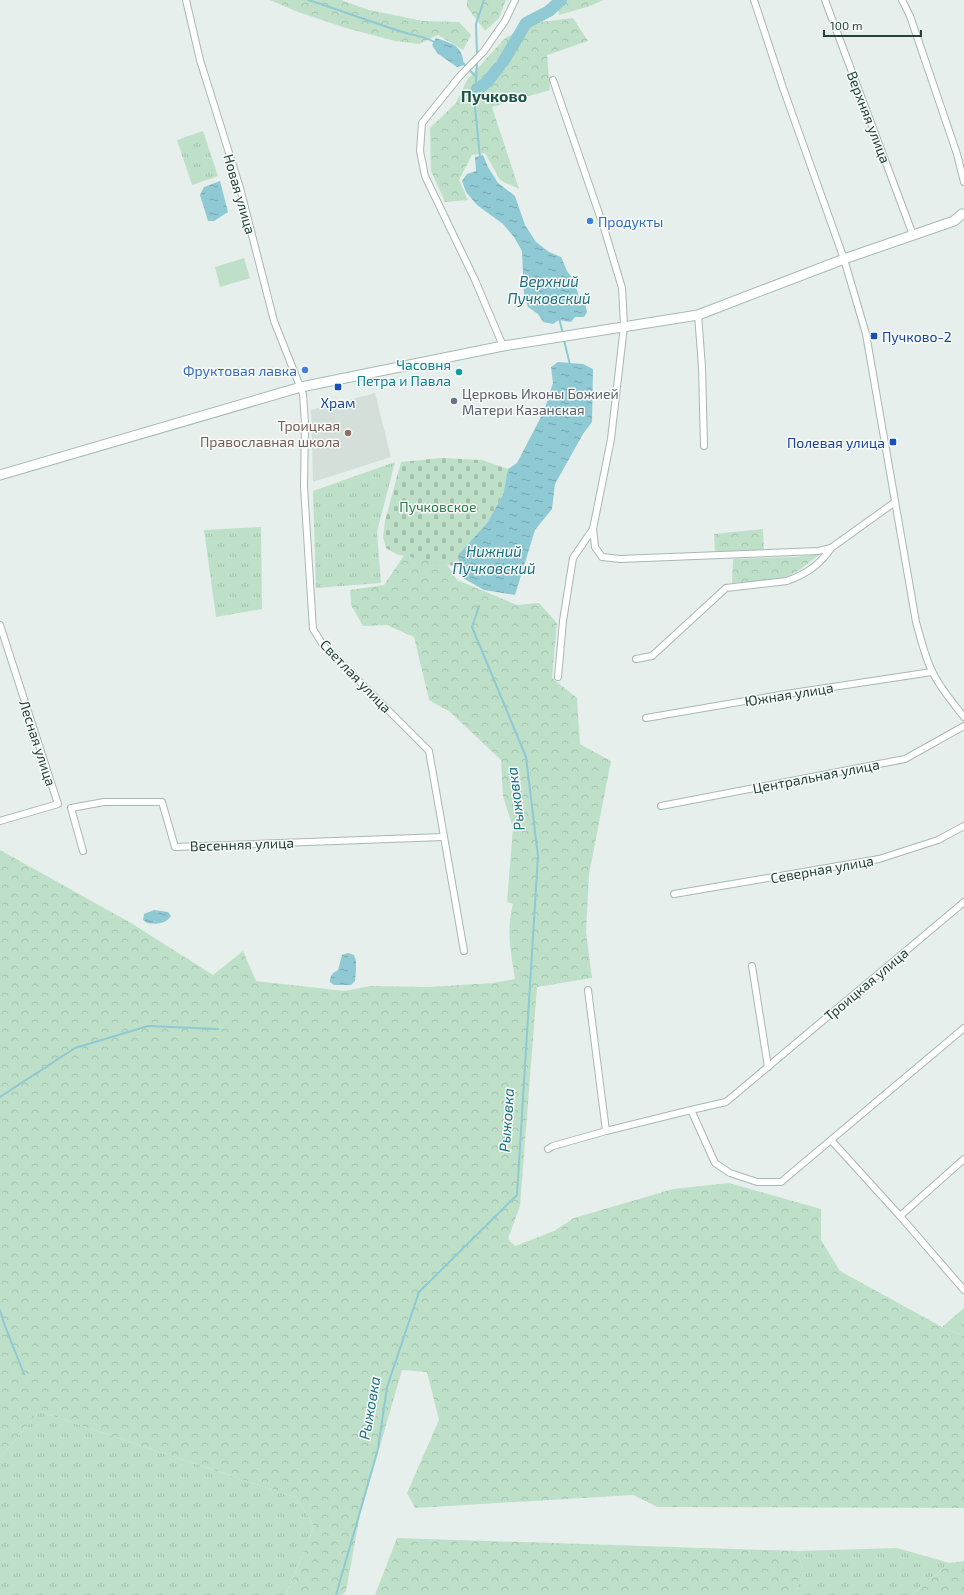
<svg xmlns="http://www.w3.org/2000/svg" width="964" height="1595" font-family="'Exo 2',sans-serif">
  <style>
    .built { fill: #d4dfda }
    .grass { fill: url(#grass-tufts) }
    .forest { fill: url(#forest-crowns) }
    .cemetery { fill: url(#cemetery-stones) }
    .pitch { fill: #bfe0c8 }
    .water { fill: url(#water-ripples) }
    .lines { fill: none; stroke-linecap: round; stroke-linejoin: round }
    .stream { stroke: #8ec9d4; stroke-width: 2 }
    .river { stroke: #8ec9d4; stroke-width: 12 }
    .street-casing { stroke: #a8b8b2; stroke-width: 8 }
    .secondary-casing { stroke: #a4bbb3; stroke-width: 11 }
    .street { stroke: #fff; stroke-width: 6 }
    .secondary { stroke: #fff; stroke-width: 9 }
    .shop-dot { fill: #3f7fe0; stroke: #f7fbf9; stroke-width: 1.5 }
    .transit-dot { fill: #1a4fb4; stroke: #f7fbf9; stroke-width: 1.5 }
    .culture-dot { fill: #0f9aa8; stroke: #f7fbf9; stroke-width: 1.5 }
    .worship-dot { fill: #6b7280; stroke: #f7fbf9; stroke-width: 1.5 }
    .education-dot { fill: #8d6e63; stroke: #f7fbf9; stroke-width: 1.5 }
    .labels { text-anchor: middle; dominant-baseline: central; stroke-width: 3; stroke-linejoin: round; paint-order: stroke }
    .street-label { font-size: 14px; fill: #24423a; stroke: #f7fbf9 }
    .shop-label { font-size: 14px; fill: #366cbe; stroke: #f7fbf9; text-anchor: start }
    .transit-label { font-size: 14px; fill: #164399; stroke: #f7fbf9; text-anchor: start }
    .culture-label { font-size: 14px; fill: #0d838f; stroke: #f7fbf9; text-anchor: end }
    .worship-label { font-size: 14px; fill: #5b616d; stroke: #f7fbf9; text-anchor: start }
    .education-label { font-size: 14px; fill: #785e54; stroke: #f7fbf9; text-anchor: end }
    .park-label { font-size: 14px; fill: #2d7a4b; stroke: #f7fbf9 }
    .water-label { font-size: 15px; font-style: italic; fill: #1c6f80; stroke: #f7fbf9 }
    .quarter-label { font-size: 16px; font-weight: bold; fill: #1f5548; stroke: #f7fbf9 }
  </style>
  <defs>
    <pattern id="grass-tufts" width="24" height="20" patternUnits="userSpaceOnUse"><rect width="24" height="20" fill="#bfe0c8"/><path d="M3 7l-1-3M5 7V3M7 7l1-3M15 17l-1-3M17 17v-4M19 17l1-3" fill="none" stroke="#a4c1ad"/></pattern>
    <pattern id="forest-crowns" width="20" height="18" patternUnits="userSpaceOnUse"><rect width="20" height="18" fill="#bfe0c8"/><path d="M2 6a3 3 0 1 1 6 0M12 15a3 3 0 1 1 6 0" fill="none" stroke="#a4c1ad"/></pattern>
    <pattern id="cemetery-stones" width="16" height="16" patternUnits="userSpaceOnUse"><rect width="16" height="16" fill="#bfe0c8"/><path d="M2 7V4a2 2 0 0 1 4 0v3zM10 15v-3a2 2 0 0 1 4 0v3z" fill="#a4c1ad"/></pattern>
    <pattern id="water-ripples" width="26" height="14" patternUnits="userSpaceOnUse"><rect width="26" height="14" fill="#8ec9d4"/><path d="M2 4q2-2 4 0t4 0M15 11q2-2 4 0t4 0" fill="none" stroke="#74a5ad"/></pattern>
  </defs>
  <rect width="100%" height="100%" fill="#e6efeb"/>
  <path class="built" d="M 375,393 L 391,457 L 313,482 L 311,410 Z"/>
  <g class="grass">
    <path d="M 203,131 L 218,176 L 192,185 L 177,140 Z"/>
    <path d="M 395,462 L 377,532 L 381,583 L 316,588 L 313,491 Z"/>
    <path d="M 261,527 L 262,609 L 216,617 L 204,530 Z"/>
    <path d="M 964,1308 L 964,1336 L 942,1327 Z"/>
    <path d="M 38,1411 L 297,1498 L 314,1526 L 286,1595 L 0,1595 L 0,1457 L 26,1428 Z"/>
    <path d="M 897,1548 L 950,1563 L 911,1595 L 794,1595 L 803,1573 L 798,1551 Z"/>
  </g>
  <g class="forest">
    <path d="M 270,0 L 341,0 L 369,10 L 423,21 L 459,22 L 471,35 L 463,50 L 438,35 L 419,44 L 395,41 L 346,28 L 298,12 Z"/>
    <path d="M 467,0 L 506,0 L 499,18 L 485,31 L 467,7 Z"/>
    <path d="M 557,0 L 604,0 L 587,7 L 559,15 Z"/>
    <path d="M 573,18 L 588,41 L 547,55 L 550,90 L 492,107 L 519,189 L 500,180 L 485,153 L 472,155 L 459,180 L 468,200 L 445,202 L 431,171 L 430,128 L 456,103 L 467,80 L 505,38 L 533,23 Z"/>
    <path d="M 763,529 L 764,552 L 715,553 L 714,534 Z"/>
    <path d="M 405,554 L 445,561 L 457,580 L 517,605 L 539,603 L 557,623 L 552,678 L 577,698 L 580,744 L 611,761 L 589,874 L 586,932 L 592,978 L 537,987 L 520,1206 L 508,1239 L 515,1246 L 554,1231 L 574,1218 L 673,1189 L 729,1183 L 821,1209 L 821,1240 L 840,1271 L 942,1327 L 964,1336 L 964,1508 L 658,1507 L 633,1495 L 415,1508 L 407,1493 L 439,1420 L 427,1372 L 402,1370 L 360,1515 L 346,1591 L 342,1595 L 286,1595 L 314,1526 L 297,1498 L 38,1411 L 26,1428 L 0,1457 L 0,850 L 131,923 L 213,975 L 243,951 L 256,981 L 345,991 L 370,986 L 429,987 L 493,983 L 515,979 C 511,953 506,930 513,904 L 507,902 L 513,828 L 503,796 L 501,760 L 450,712 L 429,700 L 414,637 L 387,625 L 363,626 L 351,605 L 350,590 L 384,585 Z"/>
    <path d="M 820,554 L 802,568 L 785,579 L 732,583 L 733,559 L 795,557 Z"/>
    <path d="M 397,1538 L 798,1551 L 803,1573 L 794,1595 L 375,1595 Z"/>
    <path d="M 964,1561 L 964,1595 L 911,1595 L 950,1563 Z"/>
  </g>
  <path class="cemetery" d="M 442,458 L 482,460 L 508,469 L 503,495 L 487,523 L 459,554 L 459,567 L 396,554 L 386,548 L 383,537 L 385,521 L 401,462 Z"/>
  <path class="pitch" d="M 244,258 L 250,278 L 220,287 L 215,267 Z"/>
  <g class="water">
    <path d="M 436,38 C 453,44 462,45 464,65 L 457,67 L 437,53 L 432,45 Z"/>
    <path d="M 483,155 L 488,167 L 498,183 L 515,196 L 525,225 L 536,242 L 549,252 L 561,257 L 567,271 L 574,280 L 579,297 L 585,303 L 587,312 L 584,317 L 575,317 L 571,322 L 559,320 L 553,324 L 543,322 L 538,314 L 528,307 L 524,295 L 522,251 L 514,237 L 503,224 L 477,205 L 466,192 L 462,181 L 467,174 L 476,171 L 475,157 Z"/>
    <path d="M 220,181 L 228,212 L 214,221 L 208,221 L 200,195 L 204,187 Z"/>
    <path d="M 558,362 L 583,364 L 593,369 L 592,422 L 583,434 L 555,484 L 552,509 L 535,530 L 515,595 L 484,590 L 463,578 L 459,567 L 459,554 L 487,523 L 503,495 L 508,469 L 517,463 L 544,411 L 553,383 L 551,367 Z"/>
    <path d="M 154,910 L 168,912 L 171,916 C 165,925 156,924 147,923 L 143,920 L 144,914 Z"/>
    <path d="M 348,953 L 354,955 L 356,961 L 356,970 L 355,981 L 351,985 L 334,985 L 330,982 C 330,976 332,973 338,970 L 342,955 Z"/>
  </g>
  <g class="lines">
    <g class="stream">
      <path d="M 308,0 C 340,10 371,22 403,32 C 415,36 425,36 436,43"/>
      <path d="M 477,55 L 476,24 L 484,0"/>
      <path d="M 477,60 L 475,107 L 480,157"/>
      <path d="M 463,63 L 476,77"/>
      <path d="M 559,318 L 563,334"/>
      <path d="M 564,340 L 570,365"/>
      <path d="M 0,1097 L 75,1048 L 148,1026 L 218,1029"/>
      <path d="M 0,1310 L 5,1326 L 24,1374"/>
      <path d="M 336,1595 L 378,1449 L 387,1387 L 419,1292 L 517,1195 L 538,856 L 526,757 L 472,627 L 479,606"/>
    </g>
    <g class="river">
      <path d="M 503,62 L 526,23 L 549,11 L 561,0"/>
      <path d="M 476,91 L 487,82 L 499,67"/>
    </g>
    <g class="street-casing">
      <g id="street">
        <path d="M 186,0 L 200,60 L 240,188 L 274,321 L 303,394 L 305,423 L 304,487 L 313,629 L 323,645 L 429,751 L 464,951"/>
        <path d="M 754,0 L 783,88 L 844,259 L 866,334 L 916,622 C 921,639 925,658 933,673 C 941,689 953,703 964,717"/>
        <path d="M 825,0 L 913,235"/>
        <path d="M 902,0 L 910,16 L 957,154 L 964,182"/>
        <path d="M 553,80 L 604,228 L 622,288 L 624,326 L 611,439 L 593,529 L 573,558 L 563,621 L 558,677"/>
        <path d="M 698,315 L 702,367 L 704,446"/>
        <path d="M 503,346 L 475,280 L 425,176 L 420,151 L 422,123 L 459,77 L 484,51 L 505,21 L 515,0"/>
        <path d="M 593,529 L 595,547 L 602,557 L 620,559 L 818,551 L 831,548 L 895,502"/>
        <path d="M 0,625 L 58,804 L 0,821"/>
        <path d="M 636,659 L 652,656 L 726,588 L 787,581 C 806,574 820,565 831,548"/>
        <path d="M 646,718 L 786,694 L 932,672"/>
        <path d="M 661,806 L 905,759 L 964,726"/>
        <path d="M 83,851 L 71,808 L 104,802 L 162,802 L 175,847 L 443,837"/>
        <path d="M 674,894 L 879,859 L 938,840 L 964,826"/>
        <path d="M 964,902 L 726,1102 L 691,1110 L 715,1163 L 730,1173 L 757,1182 L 781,1182 L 964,1028"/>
        <path d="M 752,966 L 768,1067"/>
        <path d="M 588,990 L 606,1131"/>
        <path d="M 831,1140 L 900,1216 L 964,1290"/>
        <path d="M 548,1149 L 553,1146 L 606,1131 L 691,1110"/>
        <path d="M 900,1216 L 964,1159"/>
      </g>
    </g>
    <g class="secondary-casing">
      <path id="secondary" d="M 0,475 L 301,387 L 503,346 L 698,315 L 844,259 L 954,221 L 962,214 L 964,214"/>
    </g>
    <use href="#street" class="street"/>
    <use href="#secondary" class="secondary"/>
  </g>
  <g class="shop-dot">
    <circle cx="590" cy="221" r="4"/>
    <circle cx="305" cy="370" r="4"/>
  </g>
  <g class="transit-dot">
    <rect x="870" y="332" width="8" height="8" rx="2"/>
    <rect x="334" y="383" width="8" height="8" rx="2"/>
    <rect x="889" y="438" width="8" height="8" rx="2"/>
  </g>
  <circle class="culture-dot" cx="459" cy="372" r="4"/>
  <circle class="worship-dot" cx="454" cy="401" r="4"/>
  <circle class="education-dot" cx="348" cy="433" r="4"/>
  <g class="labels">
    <g class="street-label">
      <text transform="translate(869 117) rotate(69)">Верхняя улица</text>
      <text transform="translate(240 194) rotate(74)">Новая улица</text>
      <text transform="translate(356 676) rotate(46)">Светлая улица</text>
      <text transform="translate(789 694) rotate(-9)">Южная улица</text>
      <text transform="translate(38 743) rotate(72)">Лесная улица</text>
      <text transform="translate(816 776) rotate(-11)">Центральная улица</text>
      <text transform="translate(242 844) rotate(-2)">Весенняя улица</text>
      <text transform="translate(822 869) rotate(-10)">Северная улица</text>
      <text transform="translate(866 984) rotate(-40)">Троицкая улица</text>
    </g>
    <g class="shop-label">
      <text x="598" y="221">Продукты</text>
      <text x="297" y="370" text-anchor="end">Фруктовая лавка</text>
    </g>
    <g class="transit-label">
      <text x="882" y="336">Пучково-2</text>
      <text x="338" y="402" text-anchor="middle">Храм</text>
      <text x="885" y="442" text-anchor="end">Полевая улица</text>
    </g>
    <g class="culture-label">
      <text x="451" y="364">Часовня<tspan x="451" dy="16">Петра и Павла</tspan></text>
    </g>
    <g class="worship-label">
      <text x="462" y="393">Церковь Иконы Божией<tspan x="462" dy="16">Матери Казанская</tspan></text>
    </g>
    <g class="education-label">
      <text x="340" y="425">Троицкая<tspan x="340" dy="16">Православная школа</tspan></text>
    </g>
    <g class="park-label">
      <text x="438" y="506">Пучковское</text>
    </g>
    <g class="water-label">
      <text x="549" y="281">Верхний<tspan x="549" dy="17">Пучковский</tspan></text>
      <text x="494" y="551">Нижний<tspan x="494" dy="17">Пучковский</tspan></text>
      <text transform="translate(515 799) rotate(-97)">Рыжовка</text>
      <text transform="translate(506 1120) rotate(-86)">Рыжовка</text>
      <text transform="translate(369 1408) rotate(-80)">Рыжовка</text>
    </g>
    <g class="quarter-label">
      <text x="494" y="95">Пучково</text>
    </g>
  </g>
  <path d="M824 30v6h97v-6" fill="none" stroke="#24423a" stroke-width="2"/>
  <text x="830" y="30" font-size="12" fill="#24423a" stroke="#f7fbf9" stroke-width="3" paint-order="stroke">100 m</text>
</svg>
